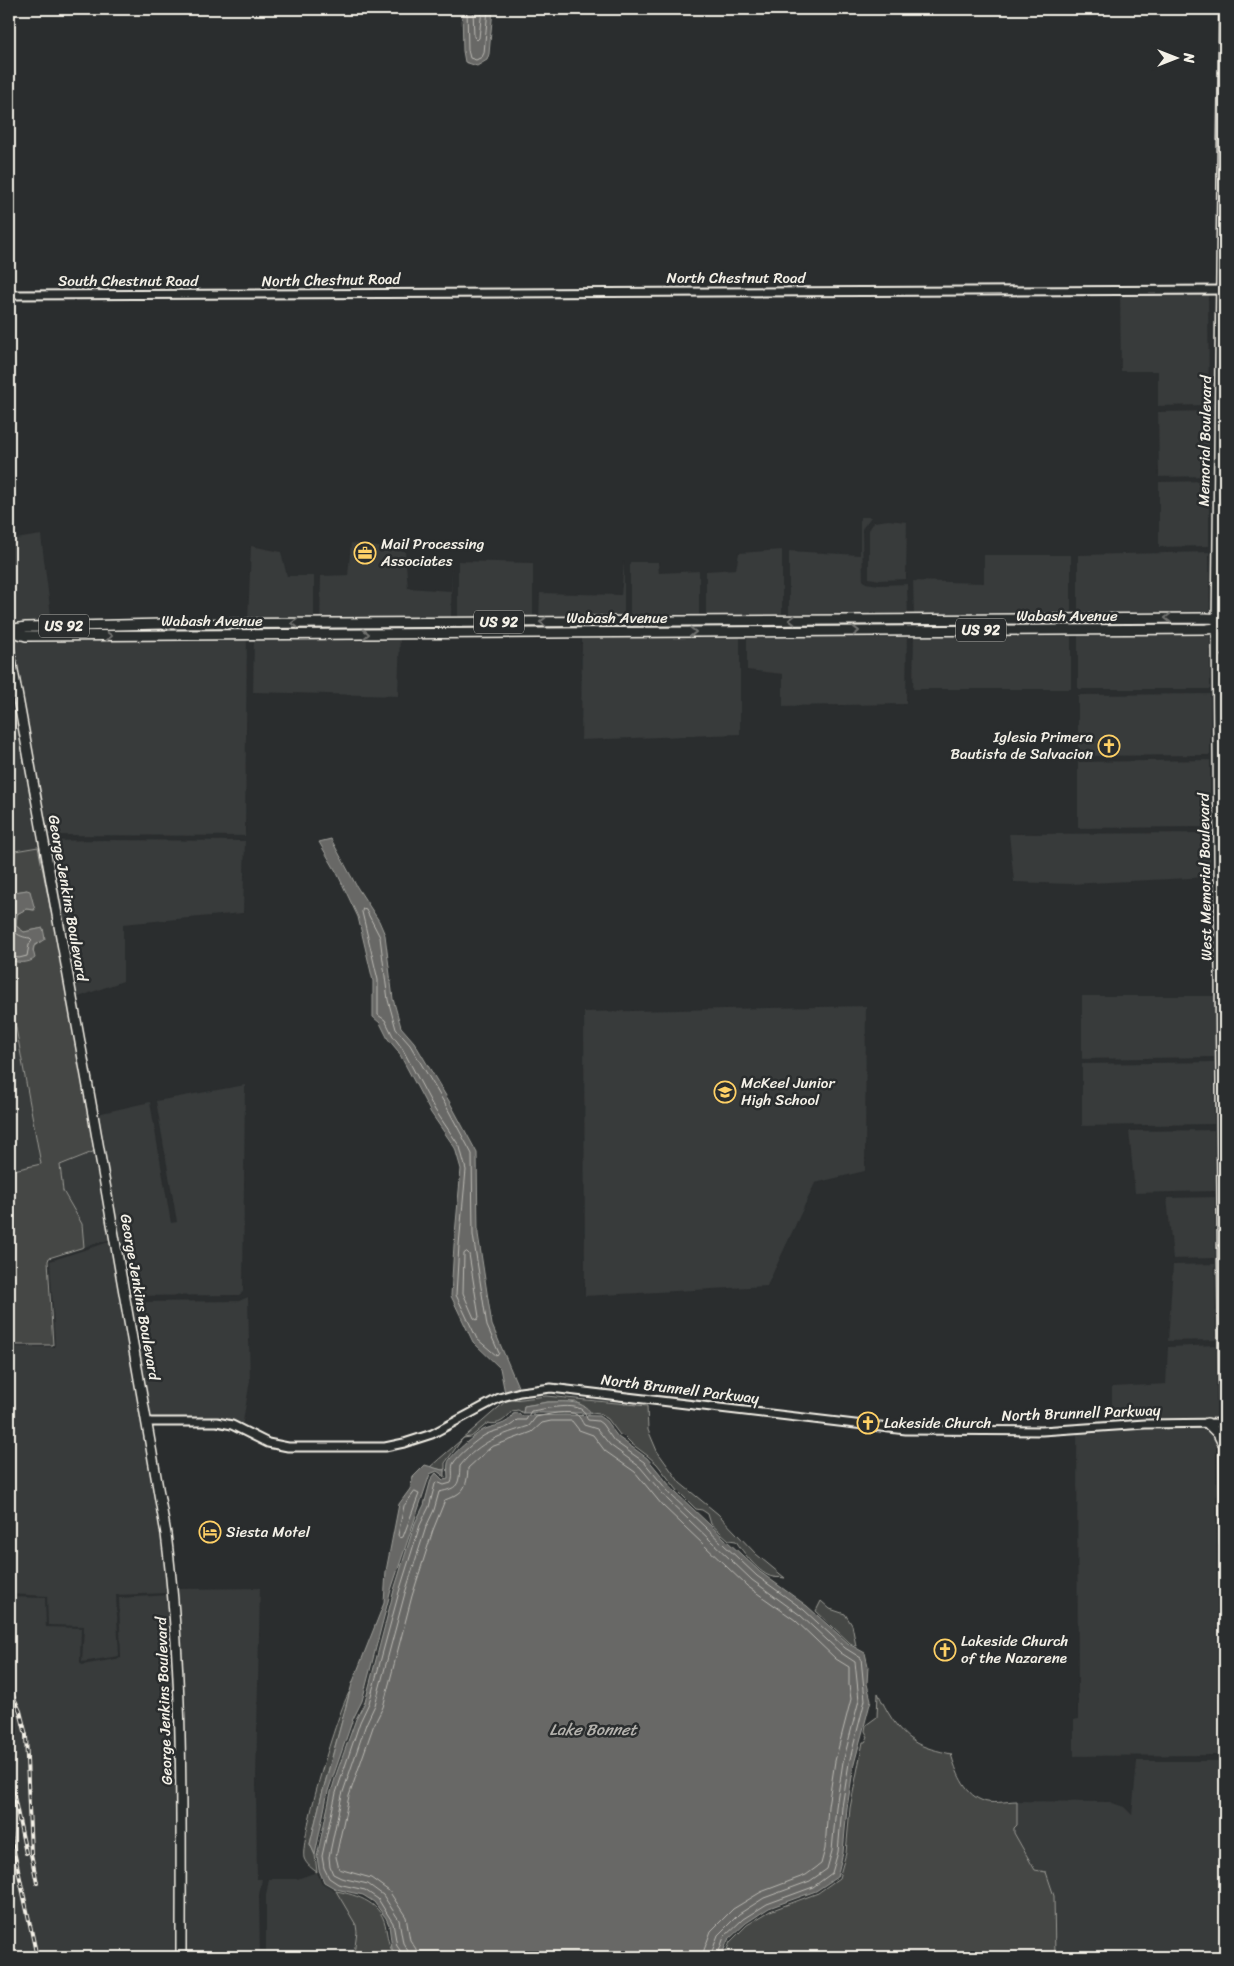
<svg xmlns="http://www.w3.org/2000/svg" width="1234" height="1966" font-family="Sriracha,sans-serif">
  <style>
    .built { fill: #373a3a }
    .green { fill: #444645; stroke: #9c9c96 }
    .water { fill: #676866; stroke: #9f9f9a }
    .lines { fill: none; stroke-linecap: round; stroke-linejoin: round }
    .shore { stroke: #bcbab4; stroke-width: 1 }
    .minor-casing { stroke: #f4f1e8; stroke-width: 11 }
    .major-casing { stroke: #f4f1e8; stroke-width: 12 }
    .minor { stroke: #2a2d2e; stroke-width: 7 }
    .major { stroke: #2a2d2e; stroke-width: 9 }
    .rail-casing { stroke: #f4f1e8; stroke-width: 4 }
    .rail { stroke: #2a2d2e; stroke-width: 2; stroke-dasharray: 5.5; stroke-linecap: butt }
    .oneway { stroke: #71726f }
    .labels { text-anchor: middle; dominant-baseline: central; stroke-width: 5; stroke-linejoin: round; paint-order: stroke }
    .shield { fill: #2a2d2e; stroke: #b7b6b0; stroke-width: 1 }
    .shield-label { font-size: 14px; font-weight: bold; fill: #f4f1e8 }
    .street-label { font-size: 15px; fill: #f4f1e8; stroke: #2a2d2e }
    .poi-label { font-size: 15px; fill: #f4f1e8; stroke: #2a2d2e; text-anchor: start }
    .water-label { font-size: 16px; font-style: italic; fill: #b5b3ae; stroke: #2a2d2e }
  </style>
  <rect width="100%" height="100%" fill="#2a2d2e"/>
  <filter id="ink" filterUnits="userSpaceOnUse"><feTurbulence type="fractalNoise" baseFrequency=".02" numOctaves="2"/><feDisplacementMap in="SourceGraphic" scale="10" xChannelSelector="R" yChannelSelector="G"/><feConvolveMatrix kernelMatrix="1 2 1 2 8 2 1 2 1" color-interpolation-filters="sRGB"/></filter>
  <g filter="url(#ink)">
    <g class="built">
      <path d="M 1208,292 L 1209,405 L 1158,406 L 1158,371 L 1121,371 L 1120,293 Z"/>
      <path d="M 1209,411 L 1209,476 L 1159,477 L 1158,412 Z"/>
      <path d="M 1209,481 L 1209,546 L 1159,547 L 1159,482 Z"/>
      <path d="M 860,517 L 871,517 L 862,529 L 863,580 L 866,583 L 879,585 L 907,584 L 908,617 L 789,617 L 789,551 L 860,555 Z"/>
      <path d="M 888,520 L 907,522 L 906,579 L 880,580 L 869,578 L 869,530 L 874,522 Z"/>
      <path d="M 41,535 L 52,623 L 9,627 L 9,540 Z"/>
      <path d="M 351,543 L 405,551 L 408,588 L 451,591 L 452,561 L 451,619 L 320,620 L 321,576 L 348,575 Z"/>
      <path d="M 251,546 L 281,552 L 287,576 L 314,576 L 314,620 L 248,621 Z"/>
      <path d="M 782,550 L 782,618 L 706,618 L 706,571 L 736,569 L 739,553 Z"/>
      <path d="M 1209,552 L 1210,615 L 1078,616 L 1078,555 Z"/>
      <path d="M 984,555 L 1071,555 L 1071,616 L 914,617 L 913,581 L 984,583 Z"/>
      <path d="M 458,561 L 533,563 L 533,619 L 458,619 Z"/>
      <path d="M 624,562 L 624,618 L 539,619 L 540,593 L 621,595 Z"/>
      <path d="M 630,562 L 658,562 L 659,573 L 699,571 L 699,618 L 630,618 Z"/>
      <path d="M 1078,621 L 1210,621 L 1209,626 L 1078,627 Z"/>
      <path d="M 908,622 L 907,628 L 789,628 L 789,623 Z"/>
      <path d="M 914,622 L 1071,622 L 1071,627 L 914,628 Z"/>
      <rect x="630" y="624" width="111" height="5"/>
      <path d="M 451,625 L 452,628 L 320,631 L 320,626 Z"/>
      <path d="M 1210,631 L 1210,689 L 1078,689 L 1078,632 Z"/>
      <path d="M 1071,632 L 1071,689 L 913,689 L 914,633 Z"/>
      <path d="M 907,633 L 906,704 L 783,706 L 783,674 L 747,670 L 747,634 Z"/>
      <path d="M 10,634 L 247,638 L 245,836 L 46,835 Z"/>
      <path d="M 740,634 L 740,734 L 581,740 L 582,635 Z"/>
      <path d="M 400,636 L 398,696 L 253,692 L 254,638 Z"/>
      <path d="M 9,666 L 24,750 L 38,847 L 9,852 Z"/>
      <path d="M 1210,694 L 1210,755 L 1078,756 L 1078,695 Z"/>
      <path d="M 1210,760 L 1210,827 L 1078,828 L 1078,762 Z"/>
      <path d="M 1210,833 L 1210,877 L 1070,884 L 1014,882 L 1009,834 Z"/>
      <path d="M 103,840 L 245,841 L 243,913 L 123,924 L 123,981 L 76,998 L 47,841 Z"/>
      <path d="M 9,990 L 41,1165 L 9,1171 Z"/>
      <path d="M 1082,996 L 1214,996 L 1214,1057 L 1082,1059 Z"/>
      <path d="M 866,1006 L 865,1171 L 815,1183 L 767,1286 L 585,1296 L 584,1012 Z"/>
      <path d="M 1214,1062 L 1214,1124 L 1082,1126 L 1082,1064 Z"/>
      <path d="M 245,1085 L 243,1292 L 239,1295 L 129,1296 L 97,1114 L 150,1102 L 171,1223 L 177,1222 L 156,1101 Z"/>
      <path d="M 89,1116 L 111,1239 L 84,1247 L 82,1224 L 63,1191 L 60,1165 L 94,1151 Z"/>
      <path d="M 1214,1130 L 1215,1191 L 1135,1193 L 1129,1131 Z"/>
      <path d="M 1215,1197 L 1215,1258 L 1173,1259 L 1167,1198 Z"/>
      <path d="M 112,1241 L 152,1467 L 169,1593 L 116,1595 L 119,1656 L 82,1662 L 84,1626 L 48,1625 L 47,1596 L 9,1594 L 9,1347 L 55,1347 L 50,1261 Z"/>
      <path d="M 1215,1264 L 1216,1340 L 1168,1341 L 1173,1265 Z"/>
      <path d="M 248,1297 L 250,1381 L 242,1427 L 151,1420 L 130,1302 L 239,1301 Z"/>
      <path d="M 1216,1345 L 1216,1420 L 1077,1427 L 1077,1424 L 1112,1419 L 1112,1387 L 1166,1384 L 1168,1347 Z"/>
      <path d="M 1206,1426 L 1216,1438 L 1218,1755 L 1074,1756 L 1074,1720 L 1078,1719 L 1077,1432 L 1146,1427 Z"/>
      <path d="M 260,1588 L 256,1782 L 257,1879 L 262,1879 L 259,1895 L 260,1957 L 184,1957 L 180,1636 L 176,1589 Z"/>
      <path d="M 170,1595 L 176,1713 L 178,1957 L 10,1957 L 9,1597 L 45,1598 L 46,1627 L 81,1628 L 80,1662 L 82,1665 L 121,1658 L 119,1598 Z"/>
      <path d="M 1137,1761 L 1218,1761 L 1219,1957 L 1055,1957 L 1054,1896 L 1046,1872 L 1036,1870 L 1014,1833 L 1014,1828 L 1017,1825 L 1017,1801 L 1110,1802 L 1124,1807 L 1132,1815 Z"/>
      <path d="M 317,1872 L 322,1883 L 336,1891 L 356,1925 L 357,1932 L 354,1954 L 342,1957 L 266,1957 L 266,1895 L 269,1879 L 297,1879 Z"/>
    </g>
    <g class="green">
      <path d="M 38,847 L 69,1000 L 95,1151 L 60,1165 L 63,1191 L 82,1224 L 84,1247 L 49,1258 L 48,1261 L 53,1345 L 9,1345 L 9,1171 L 41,1164 L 9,990 L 9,960 L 12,961 L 33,954 L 34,946 L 38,943 L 39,929 L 24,932 L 16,926 L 17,914 L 26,909 L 34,910 L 27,890 L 9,893 L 9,895 L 9,852 Z"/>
      <path d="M 546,1396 L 647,1406 L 648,1430 L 657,1451 L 680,1483 L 718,1514 L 756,1554 L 785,1578 C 781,1577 777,1578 773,1577 C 760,1575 742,1551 736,1541 L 729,1540 L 711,1524 L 708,1514 L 702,1510 L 696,1509 L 678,1491 L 657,1464 L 648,1456 L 632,1444 L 624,1436 L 620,1435 L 608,1419 L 600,1414 L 591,1413 L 577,1402 L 548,1402 L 524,1406 L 523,1413 L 518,1410 L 512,1411 C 506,1419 499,1426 488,1423 L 471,1437 L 463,1438 L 445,1463 L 445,1469 L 442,1470 L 430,1467 L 506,1401 Z"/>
      <path d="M 821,1601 L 830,1609 L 845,1614 L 852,1625 L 856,1646 L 850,1643 L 816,1611 Z"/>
      <path d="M 350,1691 L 321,1798 L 310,1844 L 315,1855 L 317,1872 C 312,1869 306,1864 304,1858 C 300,1838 338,1709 350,1691 Z"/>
      <path d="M 878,1693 C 886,1710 897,1731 913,1741 C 923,1748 939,1751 951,1754 C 956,1771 964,1793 981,1800 C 990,1805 1007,1801 1017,1801 L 1017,1825 L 1014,1828 L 1014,1833 L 1035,1870 L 1046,1872 L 1054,1896 L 1055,1957 L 724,1957 L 730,1942 L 747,1925 L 770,1911 L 818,1893 L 839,1878 L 846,1853 L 850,1808 L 863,1742 L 865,1742 L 868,1737 L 865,1731 L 866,1725 L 877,1717 Z"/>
      <path d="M 336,1891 C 358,1895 383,1903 386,1929 C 388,1940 389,1948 396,1957 L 342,1957 L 354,1954 L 357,1932 L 356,1925 Z"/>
    </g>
    <g class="water">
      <path d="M 462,9 L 493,9 L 489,54 L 487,60 L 477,66 L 465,62 L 463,51 Z"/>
      <path d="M 331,839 L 357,887 L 379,921 L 385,935 L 393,999 L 401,1027 L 414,1042 L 449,1101 L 477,1153 L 478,1234 L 492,1325 L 519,1389 L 505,1393 L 500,1368 L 473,1342 L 451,1296 L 454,1245 L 461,1169 L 455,1148 L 431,1113 L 398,1051 L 388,1039 L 380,1023 L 373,1017 L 373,981 L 358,917 L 337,873 L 319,842 Z"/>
      <path d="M 27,890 L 30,891 L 35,910 L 26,909 L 17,914 L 16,926 L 24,932 L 43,928 L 45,939 L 34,946 L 33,950 L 35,958 C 29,964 17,963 9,960 L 9,913 L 14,904 L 9,900 L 9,893 Z"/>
      <path d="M 548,1402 C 563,1402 582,1399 591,1413 L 523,1413 L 524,1406 Z"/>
      <path d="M 517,1413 L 522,1416 L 565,1415 L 599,1416 L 606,1421 L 618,1437 L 647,1458 L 675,1492 L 760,1572 L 807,1606 L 849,1644 L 865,1653 L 868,1666 L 867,1684 L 871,1700 L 854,1764 L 847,1808 L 843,1853 L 837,1877 L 816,1891 L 769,1908 L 746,1923 L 728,1940 L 721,1957 L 399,1957 L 392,1949 L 389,1925 L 386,1918 L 374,1902 L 363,1895 L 336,1889 L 324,1882 L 319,1870 L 317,1856 L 331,1792 L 337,1772 L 356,1719 L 365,1702 L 394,1590 L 415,1523 L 424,1505 L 431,1479 L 436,1473 L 443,1480 L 448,1479 C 448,1474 447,1468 448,1463 C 449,1456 476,1434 483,1430 C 493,1425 508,1426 513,1414 Z"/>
      <path d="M 425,1465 L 442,1470 L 445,1469 L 445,1477 L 437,1471 L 430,1474 L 391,1590 L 362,1701 L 353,1719 L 328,1791 L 315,1855 L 310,1844 L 321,1798 L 352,1684 L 384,1603 L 386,1571 L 399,1504 L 410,1489 L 413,1477 Z"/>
    </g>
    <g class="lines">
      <g class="shore">
        <path d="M 467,9 L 468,50 L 470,58 L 476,60 L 482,57 L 484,53 L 488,9"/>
        <path d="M 473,9 L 474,37 L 477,40 L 479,38 L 482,9"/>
        <path d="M 363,909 L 366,910 L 380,937 L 388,1000 L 396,1029 L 410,1045 L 445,1104 L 472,1154 L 473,1235 L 487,1326 L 499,1353 L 497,1356 L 477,1339 L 456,1295 L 459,1245 L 466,1170 L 460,1147 L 435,1110 L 402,1048 L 393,1036 L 385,1020 L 378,1015 L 378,980 L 362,912 Z"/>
        <path d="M 9,914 L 11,916 C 9,930 17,937 30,938 L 32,940 L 29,945 L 27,956 L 19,958 L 9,956"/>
        <path d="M 467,1252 L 469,1254 L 479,1317 L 477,1320 L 474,1318 L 463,1293 L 464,1254 Z"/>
        <path d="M 415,1492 L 419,1494 L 403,1537 L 400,1538 L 398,1535 L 404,1506 Z"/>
        <path d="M 403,1957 L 402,1953 L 397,1946 L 393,1923 L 378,1899 L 365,1890 L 338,1884 L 329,1878 L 324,1868 L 322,1856 L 336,1793 L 360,1722 L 369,1703 L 399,1592 L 420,1525 L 429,1507 L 435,1484 L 437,1482 L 444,1485 L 451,1483 C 454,1476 451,1470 453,1464 C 456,1457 479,1438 485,1435 C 496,1429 509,1430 517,1420 L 526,1420 L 531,1411 C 542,1410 577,1400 585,1413 C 586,1415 586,1418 588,1420 L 598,1421 L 602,1424 L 614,1441 L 644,1462 L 672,1496 L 757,1576 L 804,1610 L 845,1648 L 861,1658 L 865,1700 L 849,1763 L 842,1807 L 838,1852 L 832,1873 L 813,1887 L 767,1904 L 743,1919 L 724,1937 L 717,1957"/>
        <path d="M 409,1957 L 408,1951 L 403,1943 L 399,1920 L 383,1895 L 368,1884 L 341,1878 L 333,1874 L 330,1867 L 329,1857 L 342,1795 L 366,1724 L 375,1705 L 405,1593 L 426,1527 L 434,1510 L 439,1492 C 458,1488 459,1486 460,1466 C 480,1441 501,1435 529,1426 L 536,1417 C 545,1415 570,1409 577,1415 C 580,1417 582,1422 584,1425 L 597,1429 L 610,1445 L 640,1467 L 668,1500 L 752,1580 L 800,1615 L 841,1653 L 855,1662 L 859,1700 L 843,1762 L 836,1807 L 832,1851 L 827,1869 L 810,1881 L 764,1898 L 739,1914 L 718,1935 L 710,1957"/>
        <path d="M 417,1957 L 416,1949 L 410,1940 L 406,1917 L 389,1891 L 371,1878 L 339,1869 L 336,1857 L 349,1796 L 373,1727 L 383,1707 L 412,1596 L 433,1530 L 445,1500 C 463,1493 467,1489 468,1468 L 491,1447 L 532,1432 L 542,1423 L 551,1421 L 572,1421 L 579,1430 L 593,1435 L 605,1451 L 635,1472 L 662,1505 L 747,1586 L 795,1620 L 836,1659 L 849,1667 L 849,1685 L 851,1699 L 835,1761 L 828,1806 L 825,1849 L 821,1864 L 806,1875 L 761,1892 L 733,1909 L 711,1931 L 704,1950 L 703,1957"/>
      </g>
      <g class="minor-casing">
        <g id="minor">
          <path d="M 9,295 L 1225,290"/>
          <path d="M 148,1422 L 217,1422 L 232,1425 L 268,1443 L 288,1447 L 385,1447 L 404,1443 L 432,1434 L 499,1398 L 520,1392 L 551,1388 L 906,1430 L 1042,1431 L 1145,1424 L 1225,1423"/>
        </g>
      </g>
      <g class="major-casing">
        <g id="major">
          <path d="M 1224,9 L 1217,628 L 1225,1542"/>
          <path d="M 9,630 L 26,627 L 164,624 L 1206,618 L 1223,619"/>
          <path d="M 9,631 L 26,636 L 1206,629 L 1217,628 L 1225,626"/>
          <path d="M 9,648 L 92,1109 L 166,1534 C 184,1675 181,1816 181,1957"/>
          <path d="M 1207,1423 L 1218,1434 L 1222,1442"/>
        </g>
      </g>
      <use href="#minor" class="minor"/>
      <use href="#major" class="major"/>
      <g class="rail-casing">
        <g id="rail">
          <path d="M 9,1687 L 20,1711 L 26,1735 L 31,1854 L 37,1883"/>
          <path d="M 9,1773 L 26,1853"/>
          <path d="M 9,1828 L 37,1957"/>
        </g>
      </g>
      <use href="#rail" class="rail"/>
    </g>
    <defs><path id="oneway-chevron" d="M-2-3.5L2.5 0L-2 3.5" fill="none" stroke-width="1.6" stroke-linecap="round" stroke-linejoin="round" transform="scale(1.25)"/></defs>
    <g class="oneway">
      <use href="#oneway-chevron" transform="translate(1168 618) rotate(180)"/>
      <use href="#oneway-chevron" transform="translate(792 620) rotate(180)"/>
      <use href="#oneway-chevron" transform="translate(543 622) rotate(-180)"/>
      <use href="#oneway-chevron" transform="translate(295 623) rotate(180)"/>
      <use href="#oneway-chevron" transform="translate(856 631) rotate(-1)"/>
      <use href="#oneway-chevron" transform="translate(693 632)"/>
      <use href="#oneway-chevron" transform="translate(366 634) rotate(-1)"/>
      <use href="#oneway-chevron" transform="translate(109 636)"/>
    </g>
  </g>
  <defs>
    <g id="office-ring" transform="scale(1.125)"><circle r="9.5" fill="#2a2d2e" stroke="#ffd166" stroke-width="1.5"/><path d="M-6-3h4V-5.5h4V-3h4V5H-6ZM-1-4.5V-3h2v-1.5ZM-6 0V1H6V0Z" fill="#ffd166"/></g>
    <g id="church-ring" transform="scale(1.125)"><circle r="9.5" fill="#2a2d2e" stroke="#ffd166" stroke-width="1.5"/><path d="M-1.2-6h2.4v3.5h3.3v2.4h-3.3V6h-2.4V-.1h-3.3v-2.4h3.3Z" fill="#ffd166"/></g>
    <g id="school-ring" transform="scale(1.125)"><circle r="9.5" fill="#2a2d2e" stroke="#ffd166" stroke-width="1.5"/><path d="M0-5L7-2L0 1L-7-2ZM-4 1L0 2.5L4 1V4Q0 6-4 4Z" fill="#ffd166"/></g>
    <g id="hotel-ring" transform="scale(1.125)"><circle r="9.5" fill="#2a2d2e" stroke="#ffd166" stroke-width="1.5"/><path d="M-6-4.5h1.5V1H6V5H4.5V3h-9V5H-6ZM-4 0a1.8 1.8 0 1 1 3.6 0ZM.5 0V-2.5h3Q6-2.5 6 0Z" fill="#ffd166"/></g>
  </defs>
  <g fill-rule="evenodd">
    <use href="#office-ring" x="365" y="553"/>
    <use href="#church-ring" x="1109" y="746"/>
    <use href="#school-ring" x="725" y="1092"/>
    <use href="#church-ring" x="868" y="1423"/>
    <use href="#hotel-ring" x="210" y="1532"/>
    <use href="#church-ring" x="945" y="1650"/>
  </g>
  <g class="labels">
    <g class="shield">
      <rect x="474" y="610.5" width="50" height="23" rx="4"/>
      <rect x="39" y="614.5" width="50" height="23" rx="4"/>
      <rect x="956" y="618.5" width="50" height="23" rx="4"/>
    </g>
    <g class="shield-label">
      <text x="499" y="622">US 92</text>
      <text x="64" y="626">US 92</text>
      <text x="981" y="630">US 92</text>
    </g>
    <g class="street-label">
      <text x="736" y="278">North Chestnut Road</text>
      <text transform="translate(331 280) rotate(-1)">North Chestnut Road</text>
      <text x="128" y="281">South Chestnut Road</text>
      <text transform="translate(1205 441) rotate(-89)">Memorial Boulevard</text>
      <text x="1067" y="616">Wabash Avenue</text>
      <text x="617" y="618">Wabash Avenue</text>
      <text x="212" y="621">Wabash Avenue</text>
      <text transform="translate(1205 877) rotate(-91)">West Memorial Boulevard</text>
      <text transform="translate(68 898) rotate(80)">George Jenkins Boulevard</text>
      <text transform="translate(140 1297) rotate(80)">George Jenkins Boulevard</text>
      <text transform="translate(680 1389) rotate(7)">North Brunnell Parkway</text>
      <text transform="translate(1081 1413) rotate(-2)">North Brunnell Parkway</text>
      <text transform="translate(164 1701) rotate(-92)">George Jenkins Boulevard</text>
    </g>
    <g class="poi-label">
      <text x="381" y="544">Mail Processing<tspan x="381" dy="17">Associates</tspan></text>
      <text x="1093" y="737" text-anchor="end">Iglesia Primera<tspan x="1093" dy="17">Bautista de Salvacion</tspan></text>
      <text x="741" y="1083">McKeel Junior<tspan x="741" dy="17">High School</tspan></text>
      <text x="884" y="1423">Lakeside Church</text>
      <text x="226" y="1532">Siesta Motel</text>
      <text x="961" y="1641">Lakeside Church<tspan x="961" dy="17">of the Nazarene</tspan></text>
    </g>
    <g class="water-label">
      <text x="593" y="1729">Lake Bonnet</text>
    </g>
  </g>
  <rect width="1234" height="1966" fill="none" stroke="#2a2d2e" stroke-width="30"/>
  <rect x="15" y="15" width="1204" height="1936" fill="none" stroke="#f4f1e8" stroke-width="2" filter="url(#ink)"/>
  <g transform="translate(1176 58) rotate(90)" stroke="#2a2d2e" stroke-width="4" paint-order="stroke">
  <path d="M0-4L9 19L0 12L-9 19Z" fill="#f4f1e8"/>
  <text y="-8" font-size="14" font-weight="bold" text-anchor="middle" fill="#f4f1e8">N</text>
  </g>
</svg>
